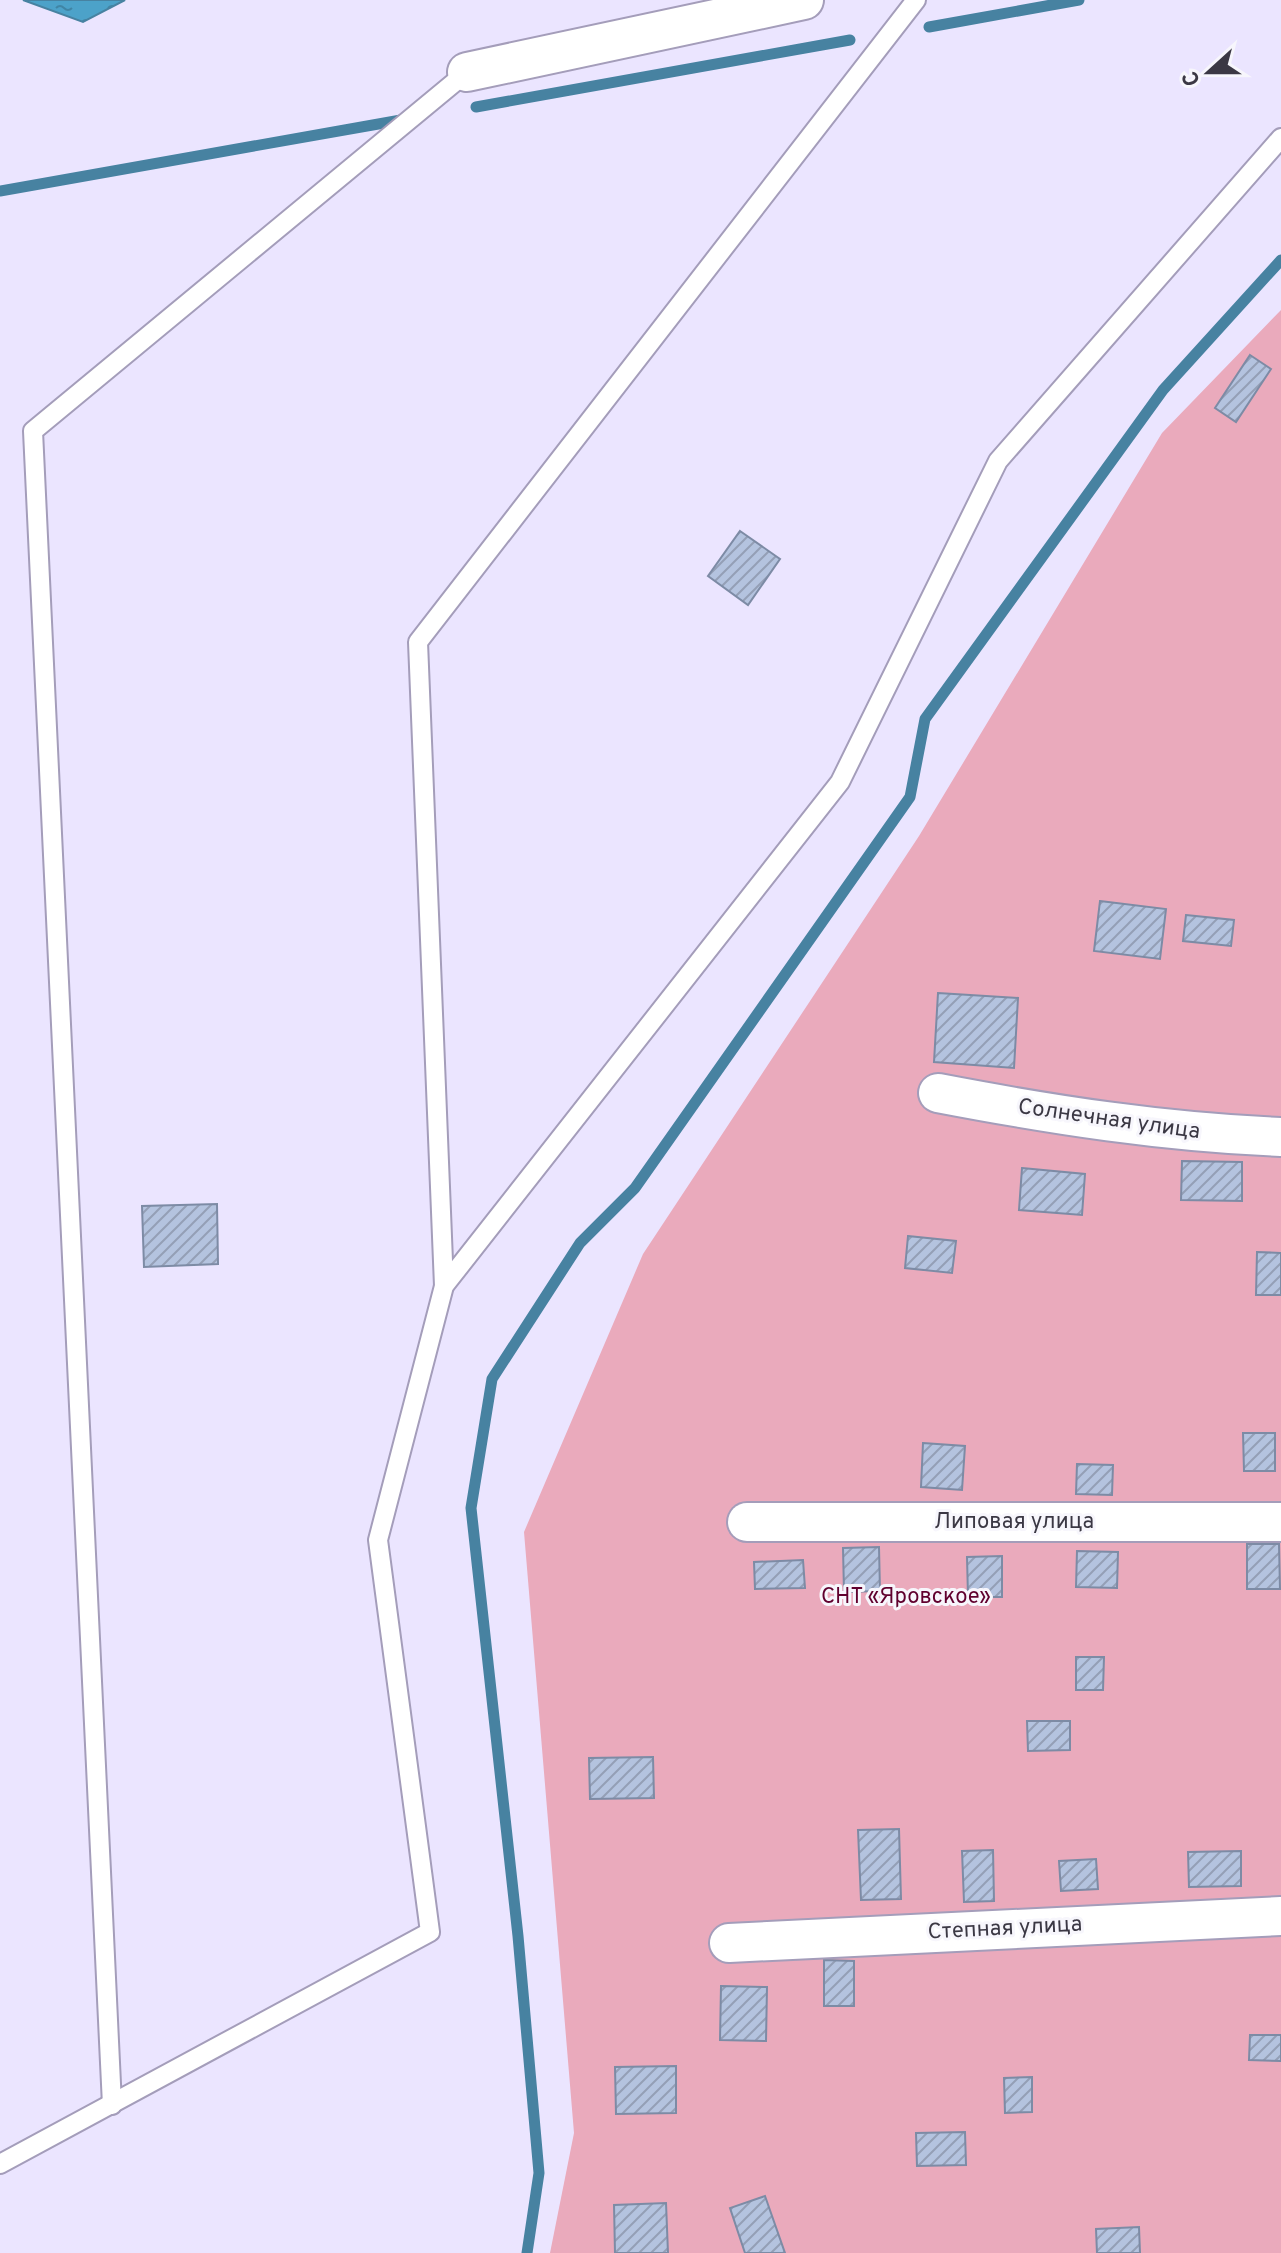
<svg xmlns="http://www.w3.org/2000/svg" width="1281" height="2253" font-family="Overpass,sans-serif">
  <style>
    .garden { fill: #eaaabc }
    .water { fill: url(#water-ripples); stroke: #4782a1; stroke-width: 2 }
    .lines { fill: none; stroke-linecap: round; stroke-linejoin: round }
    .stream { stroke: #4782a1; stroke-width: 11 }
    .building { fill: url(#building-hatch); stroke: #7d8ba5; stroke-width: 2 }
    .service-casing { stroke: #a49dba; stroke-width: 22 }
    .minor-casing { stroke: #a49dba; stroke-width: 42 }
    .service { stroke: #fff; stroke-width: 18 }
    .minor { stroke: #fff; stroke-width: 38 }
    .labels { text-anchor: middle; dominant-baseline: central; stroke-width: 6; stroke-linejoin: round; paint-order: stroke }
    .street-label { font-size: 22px; fill: #3b3844; stroke: #f7f6fc }
    .park-label { font-size: 22px; fill: #60002e; stroke: #f7f6fc }
  </style>
  <defs>
    <pattern id="water-ripples" width="26" height="14" patternUnits="userSpaceOnUse" patternTransform="scale(2)"><rect width="26" height="14" fill="#4ca2c9"/><path d="M2 4q2-2 4 0t4 0M15 11q2-2 4 0t4 0" fill="none" stroke="#4085a5"/></pattern>
    <pattern id="building-hatch" width="6" height="6" patternUnits="userSpaceOnUse" patternTransform="scale(2)"><rect width="6" height="6" fill="#b4c3df"/><path d="M-1 1l2-2M0 6l6-6M5 7l2-2" fill="none" stroke="#949fb6"/></pattern>
  </defs>
  <rect width="100%" height="100%" fill="#ebe5ff"/>
  <path class="garden" d="M 1281,310 L 1281,2253 L 550,2253 L 574,2133 L 524,1532 L 643,1254 L 919,836 L 1162,433 Z"/>
  <path class="water" d="M 23,0 L 125,0 L 83,22 Z"/>
  <g class="lines">
    <g class="stream">
      <path d="M 929,27 L 1079,0"/>
      <path d="M 476,107 L 850,40"/>
      <path d="M 0,191 L 401,120"/>
      <path d="M 527,2253 L 539,2173 L 518,1936 L 471,1508 L 492,1379 L 580,1243 L 635,1188 L 910,797 L 925,719 L 1163,390 L 1281,260"/>
    </g>
  </g>
  <g class="building">
    <path d="M 1250,355 L 1271,369 L 1236,422 L 1215,408 Z"/>
    <path d="M 740,531 L 780,559 L 748,605 L 708,576 Z"/>
    <path d="M 1100,901 L 1166,909 L 1160,959 L 1094,951 Z"/>
    <path d="M 1186,915 L 1234,920 L 1231,946 L 1183,941 Z"/>
    <path d="M 938,993 L 1018,998 L 1014,1068 L 934,1062 Z"/>
    <path d="M 1182,1161 L 1242,1162 L 1242,1201 L 1181,1200 Z"/>
    <path d="M 1022,1168 L 1085,1174 L 1082,1215 L 1019,1210 Z"/>
    <path d="M 217,1204 L 218,1264 L 144,1267 L 142,1206 Z"/>
    <path d="M 908,1236 L 956,1241 L 952,1273 L 905,1268 Z"/>
    <path d="M 1257,1252 L 1281,1253 L 1281,1295 L 1256,1295 Z"/>
    <path d="M 1243,1433 L 1275,1433 L 1275,1471 L 1244,1471 Z"/>
    <path d="M 923,1443 L 965,1446 L 962,1490 L 921,1487 Z"/>
    <path d="M 1077,1464 L 1113,1465 L 1112,1495 L 1076,1494 Z"/>
    <path d="M 1247,1544 L 1279,1544 L 1280,1589 L 1247,1589 Z"/>
    <path d="M 879,1547 L 880,1591 L 844,1592 L 843,1548 Z"/>
    <path d="M 1077,1551 L 1118,1552 L 1117,1588 L 1076,1587 Z"/>
    <path d="M 1002,1556 L 1002,1597 L 968,1597 L 967,1557 Z"/>
    <path d="M 803,1560 L 805,1588 L 755,1589 L 754,1562 Z"/>
    <path d="M 1076,1657 L 1104,1657 L 1103,1690 L 1076,1690 Z"/>
    <path d="M 1027,1721 L 1070,1721 L 1070,1750 L 1028,1751 Z"/>
    <path d="M 653,1757 L 654,1798 L 590,1799 L 589,1758 Z"/>
    <path d="M 899,1829 L 901,1899 L 861,1900 L 858,1830 Z"/>
    <path d="M 993,1850 L 994,1901 L 964,1902 L 962,1851 Z"/>
    <path d="M 1241,1851 L 1241,1886 L 1189,1887 L 1188,1852 Z"/>
    <path d="M 1096,1859 L 1098,1889 L 1061,1891 L 1059,1861 Z"/>
    <path d="M 824,1960 L 854,1961 L 854,2006 L 824,2006 Z"/>
    <path d="M 721,1986 L 767,1987 L 766,2041 L 720,2040 Z"/>
    <path d="M 1250,2035 L 1281,2035 L 1281,2061 L 1249,2060 Z"/>
    <path d="M 676,2066 L 676,2113 L 616,2114 L 615,2067 Z"/>
    <path d="M 1032,2077 L 1032,2112 L 1005,2113 L 1004,2078 Z"/>
    <path d="M 965,2132 L 966,2165 L 917,2166 L 916,2133 Z"/>
    <path d="M 765,2196 L 785,2253 L 745,2253 L 730,2208 Z"/>
    <path d="M 666,2203 L 668,2253 L 615,2253 L 614,2205 Z"/>
    <path d="M 1139,2227 L 1140,2253 L 1097,2253 L 1096,2229 Z"/>
  </g>
  <g class="lines">
    <g class="service-casing">
      <g id="service">
        <path d="M 444,1286 L 418,642 L 916,0"/>
        <path d="M 112,2105 L 33,431 L 467,72"/>
        <path d="M 0,2164 L 430,1932 L 378,1540 L 444,1286 L 840,782 L 998,461 L 1281,138"/>
      </g>
    </g>
    <g class="minor-casing">
      <g id="minor">
        <path d="M 467,72 L 804,0"/>
        <path d="M 938,1093 C 1053,1115 1163,1132 1281,1137"/>
        <path d="M 747,1522 L 1281,1522"/>
        <path d="M 729,1943 L 1281,1916"/>
      </g>
    </g>
    <use href="#service" class="service"/>
    <use href="#minor" class="minor"/>
  </g>
  <g class="labels">
    <g class="street-label">
      <text transform="translate(1109 1120) rotate(8)">Солнечная улица</text>
      <text x="1014" y="1522">Липовая улица</text>
      <text transform="translate(1005 1929) rotate(-3)">Степная улица</text>
    </g>
    <g class="park-label">
      <text x="906" y="1597">СНТ «Яровское»</text>
    </g>
  </g>
  <g transform="translate(1209 72) rotate(249)" stroke="#f7f6fc" stroke-width="6" paint-order="stroke">
  <path d="M0-6L14 30L0 20L-14 30Z" fill="#3b3844"/>
  <text y="-12" font-size="22" font-weight="bold" text-anchor="middle" fill="#3b3844">С</text>
  </g>
</svg>
